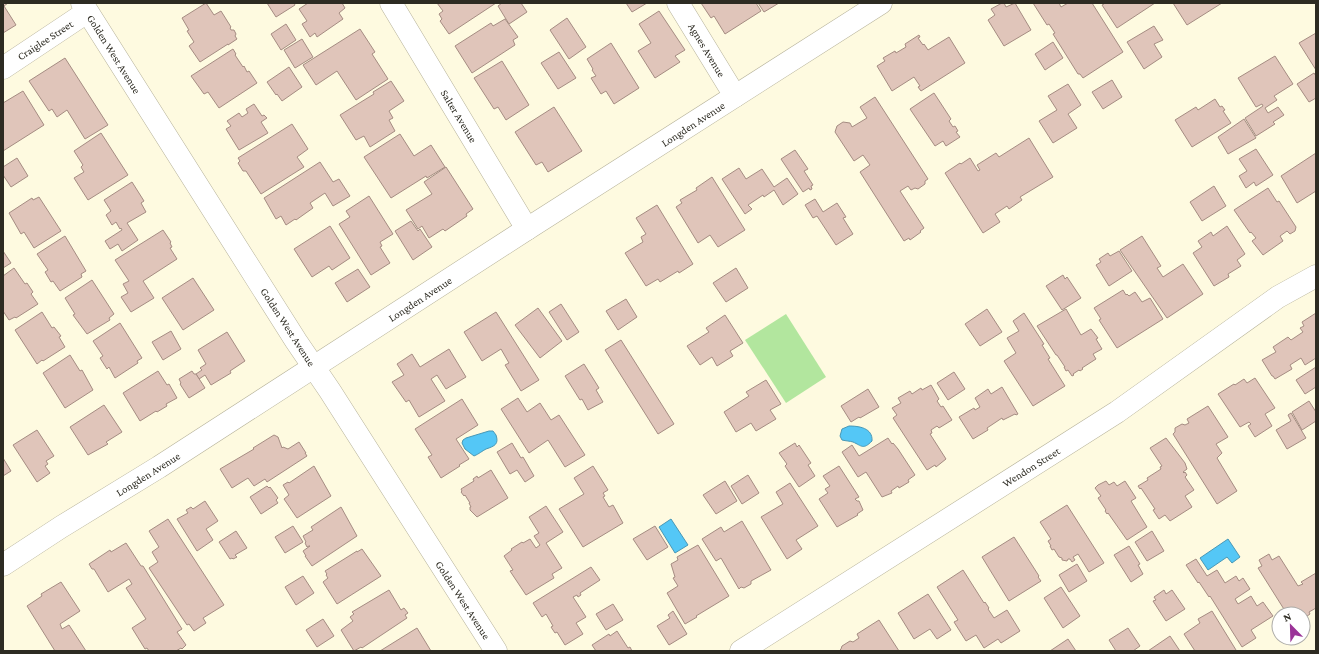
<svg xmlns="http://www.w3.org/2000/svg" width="1319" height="654" font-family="'Crimson Pro',serif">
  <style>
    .green { fill: #b2e69e }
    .water { fill: #54c7f6; stroke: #4898b6 }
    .building { fill: #e0c5ba; stroke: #a58c82 }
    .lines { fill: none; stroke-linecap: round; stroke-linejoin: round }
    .minor-casing { stroke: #b6b29a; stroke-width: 23 }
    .minor { stroke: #fff; stroke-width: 22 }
    .labels { text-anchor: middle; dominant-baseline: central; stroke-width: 4; stroke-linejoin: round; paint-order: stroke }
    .street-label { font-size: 11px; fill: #2d2b22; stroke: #fff }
  </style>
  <rect width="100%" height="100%" fill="#fefae0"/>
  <path class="green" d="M 786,314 L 826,377 L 786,403 L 745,340 Z"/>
  <g class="water">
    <path d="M 849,426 C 859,426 873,428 872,441 C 863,450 862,446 853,442 C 850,441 846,441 842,440 L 840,436 L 842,429 Z"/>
    <path d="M 489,431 L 493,431 L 496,435 C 499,444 495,446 486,449 C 482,451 479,454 474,456 L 465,449 L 462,443 L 463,440 L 466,438 Z"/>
    <path d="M 671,519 L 688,545 L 675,553 L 659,527 Z"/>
    <path d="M 1228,539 L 1240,557 L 1232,563 L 1227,557 L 1208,570 L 1200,558 Z"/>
  </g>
  <g class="building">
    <path d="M 3,3 L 8,3 L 4,6 L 16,25 L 3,33 Z"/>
    <path d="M 206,3 L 214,15 L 221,11 L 231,27 L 230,28 L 231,30 L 234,30 L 236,34 L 235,36 L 237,39 L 228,45 L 228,44 L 200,62 L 189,46 L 194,42 L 187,31 L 189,30 L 182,18 Z"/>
    <path d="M 267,3 L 294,3 L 295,5 L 276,17 Z"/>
    <path d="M 308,3 L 342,3 L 345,8 L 339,13 L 343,19 L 317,37 L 315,33 L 310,37 L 302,24 L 307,21 L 299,9 Z"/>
    <path d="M 437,3 L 496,3 L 449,34 L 440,21 L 442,19 L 439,14 L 443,11 Z"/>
    <path d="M 502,3 L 521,3 L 527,12 L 509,24 L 498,6 Z"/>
    <path d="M 626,3 L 647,3 L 632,12 Z"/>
    <path d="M 701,3 L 756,3 L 761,11 L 725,34 L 714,16 L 711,18 Z"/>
    <path d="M 758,3 L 779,3 L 764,12 Z"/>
    <path d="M 1002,3 L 1004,3 L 1006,7 L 1015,3 L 1031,30 L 1004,46 L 988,20 L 995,15 L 991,9 Z"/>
    <path d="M 1033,3 L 1059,3 L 1061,7 L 1068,3 L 1092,3 L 1123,52 L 1083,78 L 1080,74 L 1078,74 L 1053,34 L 1055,33 L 1049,24 L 1047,25 Z"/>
    <path d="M 1103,3 L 1155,3 L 1117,28 L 1102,5 L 1104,4 Z"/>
    <path d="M 1173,3 L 1222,3 L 1187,25 Z"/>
    <path d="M 659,11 L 685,50 L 675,56 L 680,62 L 655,78 L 638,51 L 651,43 L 639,24 Z"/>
    <path d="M 567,18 L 586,47 L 569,59 L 550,30 Z"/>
    <path d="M 505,19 L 518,37 L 513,40 L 515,45 L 472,73 L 455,46 L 491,23 L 493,26 Z"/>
    <path d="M 286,24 L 296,40 L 281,50 L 271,34 Z"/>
    <path d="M 1154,26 L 1163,40 L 1154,44 L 1162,57 L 1144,69 L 1127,42 Z"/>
    <path d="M 360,29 L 375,52 L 372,54 L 388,79 L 356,100 L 337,71 L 316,85 L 303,65 Z"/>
    <path d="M 1316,33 L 1316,70 L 1299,43 Z"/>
    <path d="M 919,35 L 920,37 L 918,38 L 923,45 L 924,44 L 928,50 L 949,37 L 965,63 L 921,91 L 918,87 L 920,86 L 914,77 L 892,91 L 877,66 L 885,61 L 883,58 L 895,51 L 896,53 L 906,47 L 905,44 Z"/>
    <path d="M 302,39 L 313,57 L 295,68 L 284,50 Z"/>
    <path d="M 1053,42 L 1063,58 L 1045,70 L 1035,54 Z"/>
    <path d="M 611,43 L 639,88 L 614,104 L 606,91 L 601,94 L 591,78 L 596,76 L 592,70 L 593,69 L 587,59 Z"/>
    <path d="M 233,49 L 236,54 L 235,55 L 243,67 L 244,66 L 247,72 L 249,71 L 257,83 L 219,108 L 208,92 L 204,94 L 191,76 Z"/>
    <path d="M 559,52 L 576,78 L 558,89 L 541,63 Z"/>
    <path d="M 1275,56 L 1293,84 L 1274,96 L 1277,100 L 1265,108 L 1268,113 L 1278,107 L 1284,115 L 1273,122 L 1275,124 L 1256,136 L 1245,118 L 1263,106 L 1262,104 L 1256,107 L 1238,78 Z"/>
    <path d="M 65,58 L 108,125 L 85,139 L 67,110 L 57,117 L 52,109 L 49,111 L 29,81 Z"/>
    <path d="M 502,61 L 529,105 L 506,120 L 498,107 L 494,109 L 474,78 Z"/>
    <path d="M 289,67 L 302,87 L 282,101 L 277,94 L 276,95 L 267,82 Z"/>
    <path d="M 1314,73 L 1316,76 L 1316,98 L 1309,102 L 1297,84 Z"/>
    <path d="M 1112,80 L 1122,97 L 1103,109 L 1092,92 Z"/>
    <path d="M 391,81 L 404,101 L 389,111 L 393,118 L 389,120 L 395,131 L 370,147 L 364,136 L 356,140 L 340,115 L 374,94 L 373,92 Z"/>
    <path d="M 1068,84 L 1081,105 L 1068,114 L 1077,128 L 1053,143 L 1039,121 L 1057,110 L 1048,96 Z"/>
    <path d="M 23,91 L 44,125 L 3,151 L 3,103 Z"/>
    <path d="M 934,93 L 951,119 L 949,121 L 953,127 L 955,126 L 958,131 L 956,132 L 960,137 L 946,146 L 943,141 L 935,146 L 910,109 Z"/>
    <path d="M 875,97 L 928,179 L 925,181 L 925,184 L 918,189 L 915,188 L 911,190 L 908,186 L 900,191 L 924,228 L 920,231 L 921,232 L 910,240 L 909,238 L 904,241 L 860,172 L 870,165 L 863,155 L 854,161 L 835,132 L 837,126 L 843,122 L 850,123 L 852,127 L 867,118 L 860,107 Z"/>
    <path d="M 1215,99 L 1220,107 L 1222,106 L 1225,110 L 1223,111 L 1231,123 L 1192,147 L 1175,120 L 1196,107 L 1198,110 Z"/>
    <path d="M 254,104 L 262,116 L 264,115 L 267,118 L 261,122 L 268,133 L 239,150 L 226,129 L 231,126 L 227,121 L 239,113 L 242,117 L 248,113 L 246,109 Z"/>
    <path d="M 554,107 L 582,151 L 548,172 L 542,162 L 536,165 L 515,132 Z"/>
    <path d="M 1244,119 L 1256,138 L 1228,154 L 1218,137 Z"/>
    <path d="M 292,124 L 308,149 L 297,157 L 304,167 L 261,194 L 246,171 L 243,171 L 238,163 L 240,161 L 238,158 Z"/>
    <path d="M 101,133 L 128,175 L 88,200 L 74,178 L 84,172 L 81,167 L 83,165 L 74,151 Z"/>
    <path d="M 400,134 L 414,156 L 431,145 L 445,167 L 427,178 L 426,176 L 391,198 L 364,157 Z"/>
    <path d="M 1029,138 L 1053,177 L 1020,197 L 1022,200 L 1009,209 L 1007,206 L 995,214 L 1000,222 L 983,233 L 945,173 L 960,163 L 961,164 L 970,158 L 978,171 L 980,170 L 977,165 L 996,153 L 999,157 Z"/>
    <path d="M 1256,149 L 1273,175 L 1256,186 L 1254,182 L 1246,188 L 1239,176 L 1247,171 L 1239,159 Z"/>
    <path d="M 795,150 L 808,169 L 804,171 L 813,185 L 811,186 L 812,189 L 810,190 L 809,188 L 803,192 L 781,159 Z"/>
    <path d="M 1316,153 L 1316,191 L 1297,203 L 1281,176 Z"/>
    <path d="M 17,158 L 28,176 L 11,187 L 3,175 L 3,167 Z"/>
    <path d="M 320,162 L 333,182 L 339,179 L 350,196 L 333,206 L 325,193 L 310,203 L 313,208 L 296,220 L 295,219 L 286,225 L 281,216 L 276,219 L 264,198 Z"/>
    <path d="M 446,167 L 473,209 L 466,214 L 467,216 L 445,231 L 443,229 L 429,238 L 422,226 L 418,229 L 406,210 L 432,194 L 424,182 Z"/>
    <path d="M 739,168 L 746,179 L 762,169 L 774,187 L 787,178 L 798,194 L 783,205 L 774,190 L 764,197 L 763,195 L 748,205 L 752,209 L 745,214 L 722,179 Z"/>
    <path d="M 712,177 L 745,230 L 718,247 L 710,235 L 698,243 L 676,207 L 682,203 L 680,200 L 697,190 L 696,188 Z"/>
    <path d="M 132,182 L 144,201 L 141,203 L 146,212 L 127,223 L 138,240 L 122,251 L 118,244 L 110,249 L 105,241 L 122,230 L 121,228 L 120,229 L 116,222 L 112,225 L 106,215 L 111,211 L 104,200 Z"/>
    <path d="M 1214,186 L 1226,206 L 1202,221 L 1190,202 Z"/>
    <path d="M 1268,188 L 1277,202 L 1279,201 L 1296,227 L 1295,231 L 1290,234 L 1287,231 L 1280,236 L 1283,241 L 1263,255 L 1252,241 L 1256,238 L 1251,232 L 1250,233 L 1234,210 Z"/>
    <path d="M 369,196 L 393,234 L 380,242 L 382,246 L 380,247 L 390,263 L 371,275 L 339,224 L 350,217 L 346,211 Z"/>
    <path d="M 39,197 L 61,231 L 34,248 L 24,232 L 21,234 L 9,213 L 32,198 L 33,200 Z"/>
    <path d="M 815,199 L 823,212 L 837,203 L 846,217 L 843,218 L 853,234 L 836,245 L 817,216 L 813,218 L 805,205 Z"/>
    <path d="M 657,205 L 693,264 L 679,273 L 678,271 L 660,282 L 658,279 L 646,286 L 625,253 L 643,242 L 641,237 L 646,234 L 636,218 Z"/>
    <path d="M 411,221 L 418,231 L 420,229 L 432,247 L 413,260 L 395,231 Z"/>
    <path d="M 330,226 L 350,258 L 332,270 L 329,266 L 312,277 L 294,249 Z"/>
    <path d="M 1227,226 L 1245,254 L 1237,260 L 1241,266 L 1228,274 L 1229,277 L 1214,286 L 1193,253 L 1202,247 L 1198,241 L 1211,232 L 1213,236 Z"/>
    <path d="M 163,230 L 171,242 L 170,243 L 172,247 L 170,248 L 177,259 L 143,281 L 154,298 L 131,312 L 121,297 L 128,293 L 123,284 L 129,281 L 115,260 Z"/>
    <path d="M 65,236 L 86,271 L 81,274 L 82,277 L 60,291 L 53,281 L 51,282 L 45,272 L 48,270 L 37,254 Z"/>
    <path d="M 1142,236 L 1161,266 L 1157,268 L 1163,277 L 1183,264 L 1203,294 L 1167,318 L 1120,250 Z"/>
    <path d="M 3,251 L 11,263 L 3,268 Z"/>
    <path d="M 1119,251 L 1132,271 L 1109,286 L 1096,265 L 1101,262 L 1099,259 L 1108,253 L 1110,256 Z"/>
    <path d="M 14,268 L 25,284 L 27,283 L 33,292 L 31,294 L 38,304 L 16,318 L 15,317 L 9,320 L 3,311 L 3,276 Z"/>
    <path d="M 736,268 L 748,288 L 726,302 L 713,283 Z"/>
    <path d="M 358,269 L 370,287 L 347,302 L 335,283 Z"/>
    <path d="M 1063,275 L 1065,279 L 1067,277 L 1081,298 L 1062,310 L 1046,286 Z"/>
    <path d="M 193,278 L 214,310 L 183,330 L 162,298 Z"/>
    <path d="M 92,280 L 114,314 L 109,318 L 110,320 L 87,334 L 73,315 L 75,314 L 65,298 Z"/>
    <path d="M 1123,290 L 1126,295 L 1127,294 L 1129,296 L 1135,292 L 1142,302 L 1150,298 L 1163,319 L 1117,348 L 1099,320 L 1101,319 L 1094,308 Z"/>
    <path d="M 626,299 L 637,317 L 618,330 L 606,311 Z"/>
    <path d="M 561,304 L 579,332 L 567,340 L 549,312 Z"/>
    <path d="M 538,308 L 562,341 L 540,358 L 515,325 Z"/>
    <path d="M 987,309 L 1002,332 L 980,346 L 965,324 Z"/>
    <path d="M 1066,309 L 1081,335 L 1091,329 L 1098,338 L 1096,339 L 1102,349 L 1093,354 L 1096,359 L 1082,368 L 1083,369 L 1080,371 L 1079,370 L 1073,374 L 1074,375 L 1072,376 L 1068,370 L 1066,371 L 1064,367 L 1065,367 L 1057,355 L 1056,355 L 1037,326 Z"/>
    <path d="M 42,312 L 52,328 L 54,327 L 61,336 L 59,337 L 65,347 L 43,361 L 42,360 L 37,364 L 15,330 Z"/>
    <path d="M 496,312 L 539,380 L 521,391 L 505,365 L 509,363 L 501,349 L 482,361 L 464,332 Z"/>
    <path d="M 1024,313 L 1044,344 L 1042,345 L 1050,358 L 1048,359 L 1065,386 L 1033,406 L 1004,361 L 1016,353 L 1007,338 L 1019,331 L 1013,321 Z"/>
    <path d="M 1316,313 L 1316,358 L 1305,365 L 1301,358 L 1290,365 L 1292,369 L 1275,379 L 1273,376 L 1272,376 L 1262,360 L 1276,352 L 1273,347 L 1288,337 L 1291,340 L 1303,332 L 1300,328 L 1304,326 L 1302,322 Z"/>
    <path d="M 725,315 L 743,343 L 730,351 L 733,356 L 717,366 L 712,357 L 700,365 L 687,346 L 709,332 L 706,328 Z"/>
    <path d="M 120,323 L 142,358 L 137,361 L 138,363 L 115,378 L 109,367 L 107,369 L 100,358 L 103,356 L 93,341 Z"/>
    <path d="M 171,331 L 181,349 L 163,360 L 152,342 Z"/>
    <path d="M 227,332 L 245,361 L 230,371 L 231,373 L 211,385 L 205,375 L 199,379 L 196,374 L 202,370 L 200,368 L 206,364 L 198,350 Z"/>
    <path d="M 621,340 L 674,424 L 658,434 L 605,350 Z"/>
    <path d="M 449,349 L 466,377 L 446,389 L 437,375 L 431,379 L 445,401 L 419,417 L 409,400 L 406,402 L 392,382 L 404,375 L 397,364 L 412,354 L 420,367 Z"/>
    <path d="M 70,355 L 80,371 L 82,370 L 93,390 L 65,408 L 43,373 Z"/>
    <path d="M 584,364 L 599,388 L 596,390 L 603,402 L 588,410 L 582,399 L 580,400 L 565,376 Z"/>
    <path d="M 1316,367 L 1316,387 L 1305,394 L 1296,380 Z"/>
    <path d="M 158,371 L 167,385 L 169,384 L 177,398 L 166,404 L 167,406 L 157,412 L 156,411 L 140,421 L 123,393 Z"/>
    <path d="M 192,371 L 194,374 L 196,374 L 205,388 L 189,398 L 180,384 L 181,383 L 179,379 Z"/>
    <path d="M 954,372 L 965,389 L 948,400 L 937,383 Z"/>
    <path d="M 1255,378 L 1275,408 L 1265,414 L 1272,426 L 1255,437 L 1248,426 L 1251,424 L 1249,422 L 1240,427 L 1218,394 L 1234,384 L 1235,385 L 1244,379 L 1247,383 Z"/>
    <path d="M 766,380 L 781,404 L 770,410 L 776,419 L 756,431 L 751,423 L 736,432 L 724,412 L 749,396 L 746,392 Z"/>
    <path d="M 931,385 L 939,399 L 937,401 L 941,407 L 943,406 L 952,420 L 939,428 L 937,426 L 931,430 L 932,433 L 930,434 L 946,459 L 936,467 L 935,465 L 927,470 L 893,418 L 897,415 L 892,408 L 901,403 L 898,398 L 910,391 L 912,394 L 921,388 L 922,390 Z"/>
    <path d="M 1002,387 L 1018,414 L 1016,415 L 1015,414 L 1003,420 L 1002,418 L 987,428 L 988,430 L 973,439 L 959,417 L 974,408 L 975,410 L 980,407 L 975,398 L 988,389 L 991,394 Z"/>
    <path d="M 868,389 L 879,407 L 860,418 L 859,417 L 851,422 L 841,406 Z"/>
    <path d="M 518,398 L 527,412 L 540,403 L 551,420 L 559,415 L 585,455 L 565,467 L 548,440 L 529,453 L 501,409 Z"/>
    <path d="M 462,399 L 478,425 L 456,439 L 469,459 L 459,465 L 460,466 L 441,478 L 428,457 L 432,455 L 415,429 Z"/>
    <path d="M 1309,401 L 1316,412 L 1316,421 L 1302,430 L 1292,412 Z"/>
    <path d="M 104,405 L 122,432 L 106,442 L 108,444 L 88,455 L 70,427 Z"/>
    <path d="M 1208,406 L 1228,437 L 1216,444 L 1222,453 L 1217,458 L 1237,491 L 1217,504 L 1173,434 L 1175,432 L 1175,428 L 1182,424 L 1185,425 L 1189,423 L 1187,419 Z"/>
    <path d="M 1291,413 L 1306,438 L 1287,449 L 1276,430 L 1291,421 L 1288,415 Z"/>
    <path d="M 37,430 L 54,456 L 46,461 L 48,464 L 45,466 L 50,473 L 37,482 L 13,445 Z"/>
    <path d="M 274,435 L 278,437 L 282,448 L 283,447 L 288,449 L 299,442 L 306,453 L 305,453 L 307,456 L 267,482 L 265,479 L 254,486 L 248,478 L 232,488 L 220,469 L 254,449 L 253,448 Z"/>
    <path d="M 888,438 L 892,444 L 893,443 L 898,449 L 915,475 L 908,480 L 909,482 L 899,488 L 898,486 L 891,491 L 892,493 L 882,497 L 866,472 L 858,477 L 842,452 L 852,445 L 859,456 Z"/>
    <path d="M 1166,438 L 1185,463 L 1187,469 L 1183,472 L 1184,473 L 1185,472 L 1187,475 L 1185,477 L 1194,490 L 1185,496 L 1192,507 L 1170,521 L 1165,515 L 1159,519 L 1153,510 L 1155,509 L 1141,488 L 1140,489 L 1138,486 L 1148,480 L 1147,478 L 1161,469 L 1160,467 L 1162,466 L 1150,448 Z"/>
    <path d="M 512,443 L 521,458 L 523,457 L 534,476 L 525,482 L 517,470 L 510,474 L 497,452 Z"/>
    <path d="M 795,443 L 797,447 L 799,445 L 811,463 L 808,465 L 815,476 L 799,487 L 785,466 L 787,464 L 779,453 Z"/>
    <path d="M 3,458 L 11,471 L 3,476 Z"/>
    <path d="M 314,466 L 331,496 L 297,518 L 284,499 L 289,495 L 283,485 L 288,482 L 289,483 Z"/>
    <path d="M 593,466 L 608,490 L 603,493 L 605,496 L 603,497 L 609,507 L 613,505 L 623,523 L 583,547 L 559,509 L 584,494 L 574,478 Z"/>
    <path d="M 839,466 L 859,497 L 855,499 L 857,501 L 859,501 L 863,510 L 857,514 L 858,515 L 837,527 L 819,499 L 828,493 L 825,489 L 830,486 L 823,476 Z"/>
    <path d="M 491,470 L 508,498 L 477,517 L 470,510 L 470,507 L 471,507 L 469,503 L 470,503 L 465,495 L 464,496 L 461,492 L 462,491 L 461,489 L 474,481 L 473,479 L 477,476 L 478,478 Z"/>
    <path d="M 748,475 L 759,493 L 742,504 L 731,486 Z"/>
    <path d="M 725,481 L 737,501 L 716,514 L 703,495 Z"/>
    <path d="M 1106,481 L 1109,485 L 1114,482 L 1117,486 L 1125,481 L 1136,498 L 1131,501 L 1147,527 L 1127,540 L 1108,513 L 1107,514 L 1105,511 L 1106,510 L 1098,498 L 1101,496 L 1095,488 L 1098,485 Z"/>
    <path d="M 790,483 L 818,526 L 796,540 L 802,549 L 787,559 L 761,517 L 783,504 L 776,492 Z"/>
    <path d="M 267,486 L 269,488 L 270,487 L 278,498 L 276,500 L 278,503 L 261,514 L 250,497 Z"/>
    <path d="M 205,501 L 218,521 L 206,529 L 213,540 L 197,551 L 177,519 L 188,513 L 186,510 L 191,507 L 193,509 Z"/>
    <path d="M 1067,505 L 1104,563 L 1089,572 L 1078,554 L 1073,557 L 1075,560 L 1072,562 L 1070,559 L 1068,559 L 1067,561 L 1062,560 L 1062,558 L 1059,557 L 1054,549 L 1052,550 L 1050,546 L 1051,546 L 1048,541 L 1051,539 L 1040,522 Z"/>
    <path d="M 546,506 L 563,532 L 546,543 L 562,568 L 552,574 L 554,578 L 526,595 L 510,571 L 513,570 L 504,556 L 512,550 L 511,549 L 522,542 L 523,543 L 530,539 L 536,548 L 540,545 L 534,536 L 539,533 L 529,517 Z"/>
    <path d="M 341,507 L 357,536 L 312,566 L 305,556 L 306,556 L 303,551 L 310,546 L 309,546 L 307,547 L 305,543 L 306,542 L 303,536 L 313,530 L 311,527 Z"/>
    <path d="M 168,519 L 224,605 L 203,618 L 206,623 L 194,631 L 189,624 L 187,625 L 149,568 L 158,562 L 152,552 L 159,547 L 149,531 Z"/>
    <path d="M 742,521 L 771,570 L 751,581 L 751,584 L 744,588 L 741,587 L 739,589 L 721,558 L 716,561 L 702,539 L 721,527 L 724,532 Z"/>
    <path d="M 293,526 L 303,542 L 285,553 L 275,537 Z"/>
    <path d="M 655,526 L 668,547 L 647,560 L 633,539 Z"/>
    <path d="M 236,531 L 247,548 L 235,555 L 237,557 L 233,559 L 232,558 L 230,559 L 219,542 Z"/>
    <path d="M 1152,531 L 1164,551 L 1147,561 L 1135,542 Z"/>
    <path d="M 1014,537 L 1039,576 L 1038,577 L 1041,581 L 1009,601 L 982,557 Z"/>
    <path d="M 126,543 L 141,566 L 143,566 L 182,629 L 177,632 L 186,645 L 182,649 L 181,648 L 176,651 L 149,651 L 147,648 L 145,649 L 132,628 L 146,619 L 126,588 L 132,584 L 129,579 L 108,592 L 94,569 L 92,569 L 89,564 L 110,550 L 111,552 Z"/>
    <path d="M 698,545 L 729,596 L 696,616 L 697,617 L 685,624 L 667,593 L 678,586 L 673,578 L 675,577 L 671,564 L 678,560 L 677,557 Z"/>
    <path d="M 1129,546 L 1140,564 L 1138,565 L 1143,574 L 1131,582 L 1114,555 Z"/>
    <path d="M 362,549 L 381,576 L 337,604 L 323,582 L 328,578 L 326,575 L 327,574 L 325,571 L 357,551 L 357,552 Z"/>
    <path d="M 1269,554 L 1272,560 L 1279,556 L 1298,586 L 1303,584 L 1301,582 L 1316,573 L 1316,608 L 1309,612 L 1310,614 L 1303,619 L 1303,614 L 1287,614 L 1258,568 L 1262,566 L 1259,560 Z"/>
    <path d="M 1196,559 L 1207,576 L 1217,570 L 1225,583 L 1236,576 L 1239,581 L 1243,578 L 1250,589 L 1235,599 L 1238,604 L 1251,596 L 1257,606 L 1263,602 L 1273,616 L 1251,630 L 1256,638 L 1242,647 L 1210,596 L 1209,597 L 1199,582 L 1198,583 L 1186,565 Z"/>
    <path d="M 1077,564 L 1087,581 L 1069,592 L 1059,575 Z"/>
    <path d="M 591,567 L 600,580 L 580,593 L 581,595 L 578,597 L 577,595 L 573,597 L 586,617 L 576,623 L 583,634 L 565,645 L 557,632 L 555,633 L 551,627 L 553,626 L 546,614 L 542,617 L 533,603 Z"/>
    <path d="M 963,570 L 984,603 L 985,602 L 989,608 L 988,609 L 994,618 L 1007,610 L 1020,631 L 1001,643 L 998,639 L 984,648 L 976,635 L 966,641 L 954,622 L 958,620 L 937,587 Z"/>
    <path d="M 303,576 L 314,593 L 296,605 L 285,587 Z"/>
    <path d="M 61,582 L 80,611 L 60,624 L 62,629 L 69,625 L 86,651 L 55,651 L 27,606 L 42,596 L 41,594 Z"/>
    <path d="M 1061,587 L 1080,616 L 1063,628 L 1044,598 Z"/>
    <path d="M 389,590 L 401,610 L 404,608 L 408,613 L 405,615 L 407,618 L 362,648 L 361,647 L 354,651 L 341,630 L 353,621 L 350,617 L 354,614 L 352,612 Z"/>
    <path d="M 1164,590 L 1166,594 L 1172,590 L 1185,609 L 1166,621 L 1153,601 L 1156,600 L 1154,597 Z"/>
    <path d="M 928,594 L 951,630 L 937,639 L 930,629 L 914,639 L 898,613 Z"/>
    <path d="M 613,604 L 623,620 L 606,630 L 596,614 Z"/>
    <path d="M 673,611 L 687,634 L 669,645 L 657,626 L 670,618 L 668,615 Z"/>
    <path d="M 1212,611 L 1236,650 L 1235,651 L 1195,651 L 1184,634 L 1200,623 L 1198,619 Z"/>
    <path d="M 323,619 L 334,636 L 317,647 L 306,630 Z"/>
    <path d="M 879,620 L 899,651 L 839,651 L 841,649 L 842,646 L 850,641 L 853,642 L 859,638 L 857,634 Z"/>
    <path d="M 417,628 L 431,651 L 380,651 Z"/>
    <path d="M 1128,628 L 1140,646 L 1133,651 L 1116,651 L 1109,640 Z"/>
    <path d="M 617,631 L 628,648 L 630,647 L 632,651 L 596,651 L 592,645 L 609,634 L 610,636 Z"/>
    <path d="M 1170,636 L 1180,651 L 1148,651 Z"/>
    <path d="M 1068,639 L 1076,651 L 1050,651 Z"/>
  </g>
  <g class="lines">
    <g class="minor-casing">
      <g id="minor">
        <path d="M 82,3 L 296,341 L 330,391 L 496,651"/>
        <path d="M 391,3 L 527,229"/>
        <path d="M 678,3 L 735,96"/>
        <path d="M 3,68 L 87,12"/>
        <path d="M 3,565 L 61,527 L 159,467 L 527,229 L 881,3"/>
        <path d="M 741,651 L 1117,412 L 1278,297 L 1316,276"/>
      </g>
    </g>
    <use href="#minor" class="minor"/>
  </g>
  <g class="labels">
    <g class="street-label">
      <text transform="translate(45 40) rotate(-33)">Craiglee Street</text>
      <text transform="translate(707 50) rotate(59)">Agnes Avenue</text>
      <text transform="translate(114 54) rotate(58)">Golden West Avenue</text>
      <text transform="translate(459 116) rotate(59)">Salter Avenue</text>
      <text transform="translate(693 124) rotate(-33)">Longden Avenue</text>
      <text transform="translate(420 299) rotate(-33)">Longden Avenue</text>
      <text transform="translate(288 327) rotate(57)">Golden West Avenue</text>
      <text transform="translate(1031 467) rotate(-32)">Wendon Street</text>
      <text transform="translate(148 474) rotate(-32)">Longden Avenue</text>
      <text transform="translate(463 600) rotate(57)">Golden West Avenue</text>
    </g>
  </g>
  <rect width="1319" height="654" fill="none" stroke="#2d2b22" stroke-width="8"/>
  <g transform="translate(1291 626) rotate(337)"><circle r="19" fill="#ffffff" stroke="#abaaa7"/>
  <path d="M0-3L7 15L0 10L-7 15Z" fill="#9b3498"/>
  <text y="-6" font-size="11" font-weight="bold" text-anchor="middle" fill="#2d2b22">N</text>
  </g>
</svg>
